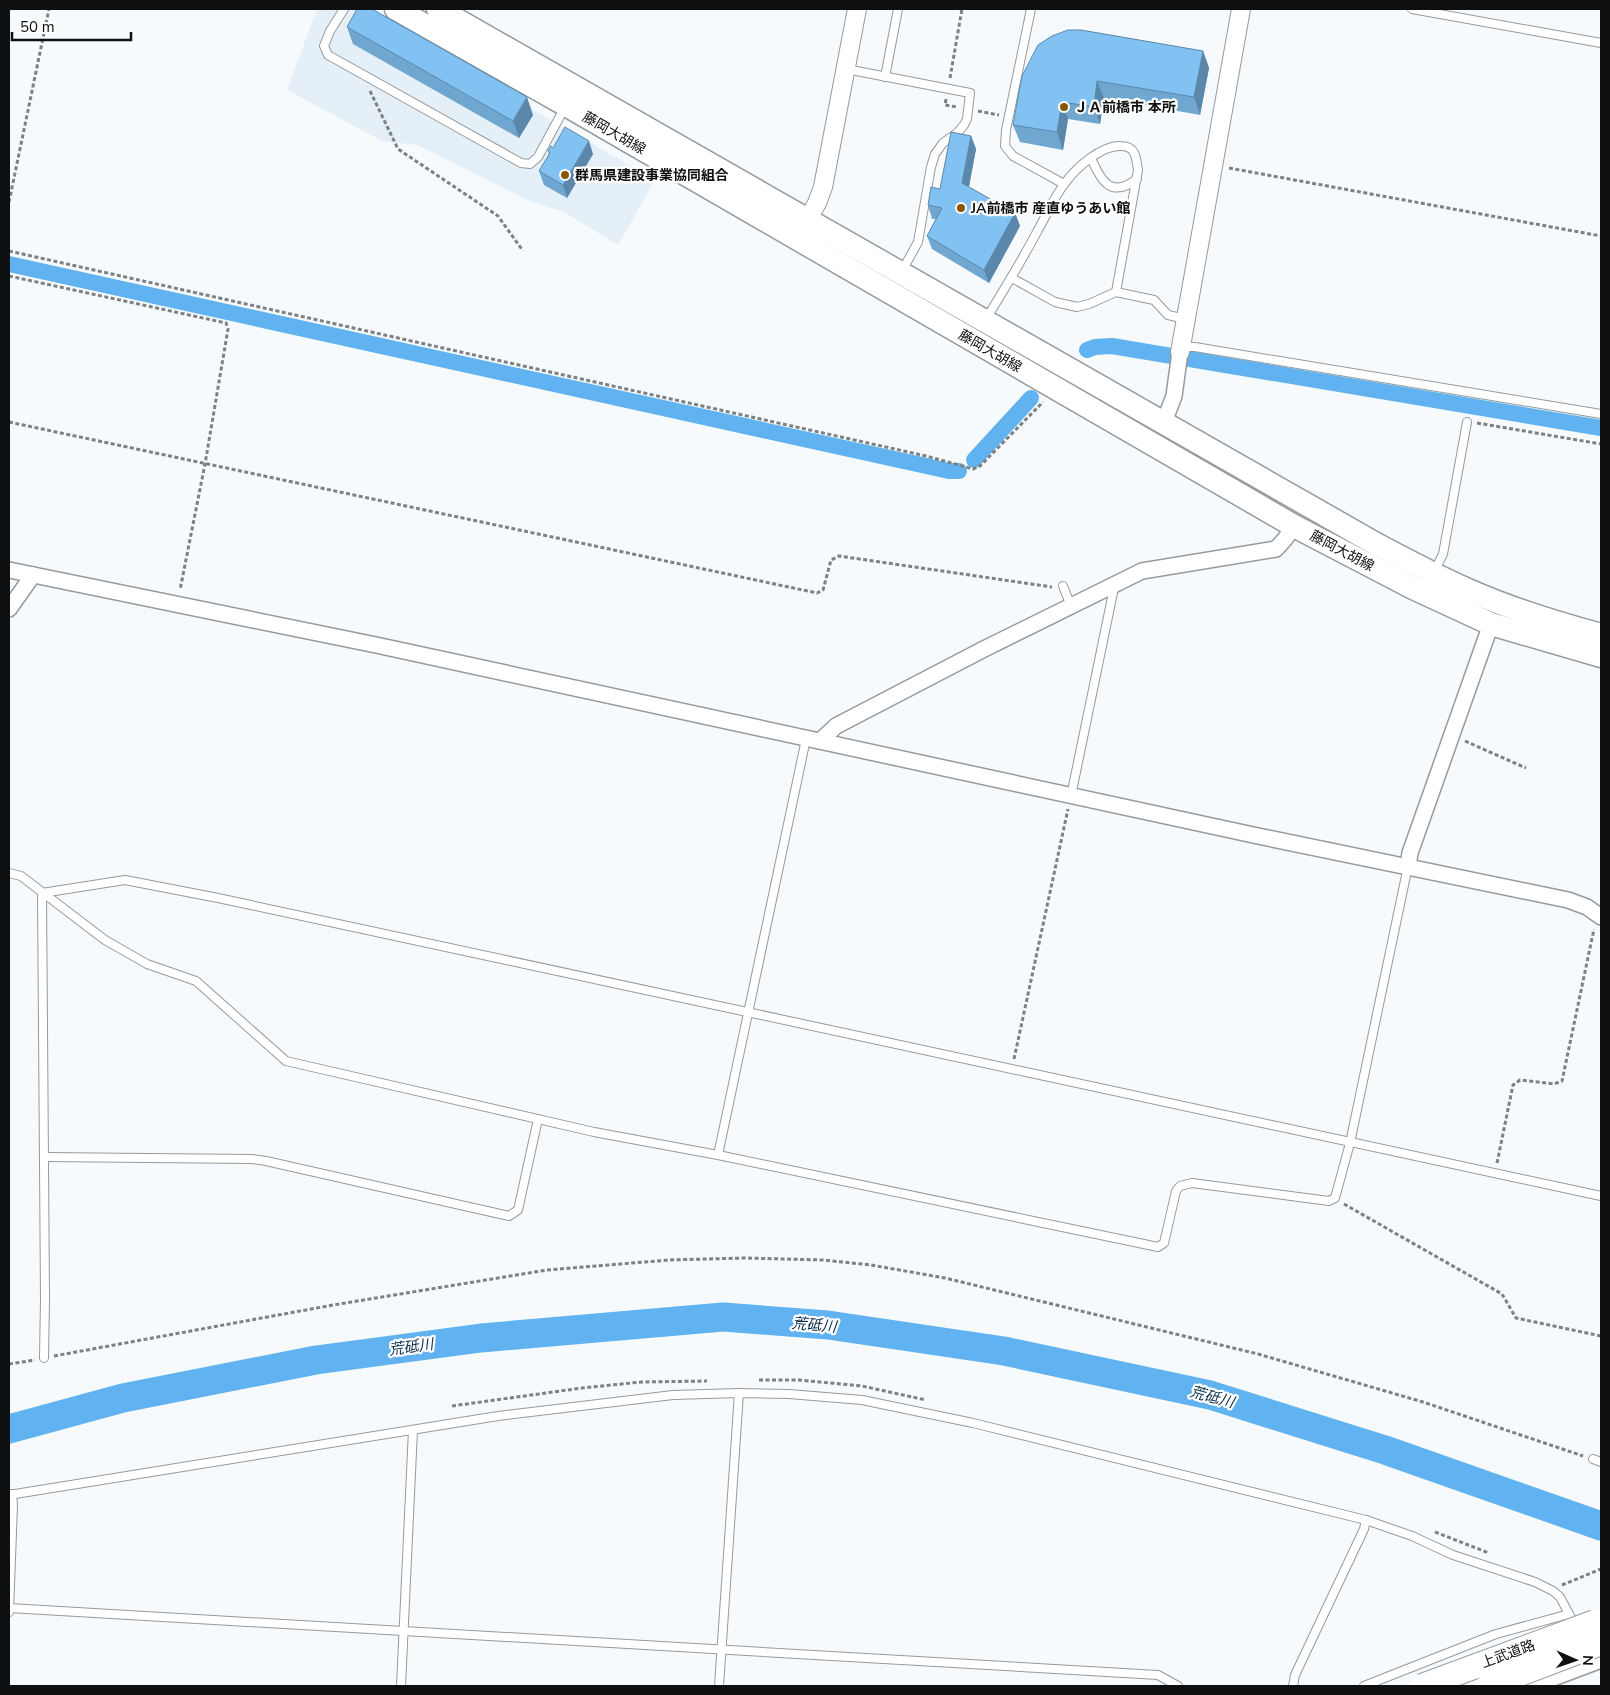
<svg xmlns="http://www.w3.org/2000/svg" width="1610" height="1695" font-family="'Nunito Sans','Noto Sans JP',sans-serif">
  <style>
    .built { fill: #e5eff7 }
    .lines { fill: none; stroke-linecap: round; stroke-linejoin: round }
    .canal { stroke: #60b3f0; stroke-width: 16 }
    .river { stroke: #60b3f0; stroke-width: 29 }
    .service-casing { stroke: #979a9c; stroke-width: 10 }
    .minor-casing { stroke: #979a9c; stroke-width: 18 }
    .tertiary-casing { stroke: #979a9c; stroke-width: 20 }
    .primary-casing { stroke: #979a9c; stroke-width: 25 }
    .path { stroke: #7e8182; stroke-width: 3; stroke-dasharray: 4 2.5; stroke-linecap: butt }
    .service { stroke: #fff; stroke-width: 8 }
    .minor { stroke: #fff; stroke-width: 15 }
    .tertiary { stroke: #fff; stroke-width: 18 }
    .primary { stroke: #fff; stroke-width: 22 }
    .trunk-bridge-casing { stroke: #979a9c; stroke-width: 26; stroke-linecap: butt }
    .trunk-bridge { stroke: #fff; stroke-width: 24 }
    .wall { fill: #70a7d1 }
    .shaded-wall { fill: #5b88aa }
    .building { fill: #82c2f3; stroke: #5b88aa }
    .poi-dot { fill: #895600; stroke: #fff; stroke-width: 2 }
    .labels { text-anchor: middle; dominant-baseline: central; stroke-width: 4.5; stroke-linejoin: round; paint-order: stroke }
    .poi-label { font-size: 14px; font-weight: bold; fill: #0e0f10; stroke: #fff; text-anchor: start }
    .street-label { font-size: 14px; fill: #0e0f10; stroke: #fff }
    .water-label { font-size: 15px; font-style: italic; fill: #0b2f47; stroke: #fff }
  </style>
  <rect width="100%" height="100%" fill="#f6fafd"/>
  <path class="built" d="M 317,9 L 359,9 L 655,180 L 618,245 L 564,212 L 529,201 L 417,145 L 382,141 L 287,90 Z"/>
  <g class="lines">
    <g class="canal">
      <path d="M 9,264 L 949,471 L 959,471"/>
      <path d="M 1087,350 L 1095,347 L 1112,346 L 1601,428"/>
      <path d="M 974,460 L 1031,398"/>
    </g>
    <path class="river" d="M 9,1429 L 123,1398 L 316,1360 L 481,1338 L 723,1317 L 828,1325 L 1004,1351 L 1210,1395 L 1385,1450 L 1601,1526"/>
    <g class="service-casing">
      <g id="service">
        <path d="M 344,9 L 330,31 L 324,46 L 328,55 L 521,163 L 530,164 L 538,157 L 565,107"/>
        <path d="M 1031,9 L 1006,130 L 1005,146 L 1013,156 L 1064,184"/>
        <path d="M 1412,9 L 1601,43"/>
        <path d="M 846,69 L 970,93 L 967,119 L 964,125 L 957,133 L 943,143 L 935,154 L 931,167 L 918,242 L 902,271"/>
        <path d="M 885,77 L 898,9"/>
        <path d="M 1091,158 C 1101,181 1111,199 1137,179"/>
        <path d="M 1012,278 L 1055,302 L 1077,307 L 1089,304 L 1116,292 L 1154,300 L 1168,315 L 1186,319"/>
        <path d="M 986,319 C 1004,290 1022,260 1038,230 C 1047,214 1054,197 1065,183 C 1076,168 1101,145 1121,146 C 1136,146 1136,158 1138,170 L 1116,292"/>
        <path d="M 1181,347 L 1195,347 L 1601,414"/>
        <path d="M 1434,572 L 1443,554 L 1467,422"/>
        <path d="M 1063,586 L 1071,606"/>
        <path d="M 1071,796 L 1115,583"/>
        <path d="M 9,873 L 21,876 L 105,940 L 147,964 L 196,981 L 286,1061 L 594,1132 L 718,1155 L 1158,1247 L 1164,1243 L 1176,1191 L 1180,1186 L 1192,1183 L 1329,1201 L 1335,1198 L 1350,1143 L 1408,866"/>
        <path d="M 42,893 L 125,880 L 218,898 L 1601,1196"/>
        <path d="M 42,893 L 45,1299 L 44,1358"/>
        <path d="M 718,1155 L 806,739"/>
        <path d="M 44,1157 L 252,1159 L 266,1161 L 509,1216 L 518,1210 L 538,1119"/>
        <path d="M 1593,1459 L 1601,1462"/>
        <path d="M 9,1495 L 498,1416 L 673,1395 L 739,1393 L 789,1394 L 862,1400 L 973,1423 L 1366,1520 L 1412,1536 L 1453,1555 L 1535,1582 L 1553,1591 L 1560,1597 L 1569,1614"/>
        <path d="M 9,1608 L 1158,1675 L 1178,1686"/>
        <path d="M 9,1612 L 13,1505 L 12,1494"/>
        <path d="M 401,1686 L 413,1430"/>
        <path d="M 719,1686 L 739,1393"/>
        <path d="M 1293,1686 L 1295,1675 L 1364,1529 L 1366,1520"/>
        <path d="M 1364,1686 L 1496,1634 L 1569,1614 L 1570,1616"/>
      </g>
    </g>
    <g class="minor-casing">
      <g id="minor">
        <path d="M 1164,422 L 1174,396 L 1180,352"/>
        <path d="M 9,570 L 376,645 L 1258,836 L 1568,900 L 1587,907 L 1601,917"/>
        <path d="M 9,609 L 33,575"/>
        <path d="M 820,741 L 836,726 L 984,649 L 1142,571 L 1276,549 L 1285,539 L 1294,526"/>
        <path d="M 1408,866 L 1410,853 L 1491,624"/>
        <path d="M 1532,1686 L 1601,1660"/>
      </g>
    </g>
    <g class="tertiary-casing">
      <g id="tertiary">
        <path d="M 802,230 L 817,203 L 823,187 L 857,9"/>
        <path d="M 1180,352 L 1241,9"/>
      </g>
    </g>
    <g class="primary-casing">
      <g id="primary">
        <path d="M 396,9 L 566,105 L 1294,526 L 1413,588 L 1491,624 L 1601,656"/>
        <path d="M 438,9 L 1376,544 C 1406,560 1436,576 1468,590 C 1511,609 1556,623 1601,635"/>
      </g>
    </g>
    <g class="path">
      <path d="M 950,78 L 962,9"/>
      <path d="M 370,91 L 398,149 L 498,216 L 523,251"/>
      <path d="M 946,99 L 945,105 L 957,107"/>
      <path d="M 978,111 L 999,115"/>
      <path d="M 1229,168 L 1601,236"/>
      <path d="M 9,202 L 49,9"/>
      <path d="M 9,251 L 926,456 L 973,469 L 980,466 L 1043,402"/>
      <path d="M 9,276 L 226,323 L 228,329 L 205,464 L 180,590"/>
      <path d="M 9,422 L 817,593 L 823,590 L 831,560 L 839,556 L 1052,587"/>
      <path d="M 1477,423 L 1601,444"/>
      <path d="M 1465,741 L 1526,768"/>
      <path d="M 1014,1059 L 1068,809"/>
      <path d="M 1497,1163 L 1513,1085 L 1520,1080 L 1554,1084 L 1562,1081 L 1594,929"/>
      <path d="M 1344,1204 L 1502,1294 L 1516,1318 L 1601,1336"/>
      <path d="M 54,1356 L 333,1305 L 547,1270 L 669,1260 L 744,1258 L 823,1260 L 871,1265 L 945,1278 L 1258,1354 L 1423,1402 L 1583,1456"/>
      <path d="M 9,1364 L 35,1360"/>
      <path d="M 759,1380 L 799,1380 L 862,1386 L 926,1400"/>
      <path d="M 452,1406 L 582,1388 L 641,1382 L 707,1381"/>
      <path d="M 1435,1532 L 1489,1553"/>
      <path d="M 1562,1585 L 1601,1569"/>
    </g>
    <use href="#service" class="service"/>
    <use href="#minor" class="minor"/>
    <use href="#tertiary" class="tertiary"/>
    <use href="#primary" class="primary"/>
    <g class="trunk-bridge-casing">
      <g id="trunk-bridge">
        <path d="M 1422,1686 L 1595,1622"/>
        <path d="M 1488,1686 L 1601,1643"/>
      </g>
    </g>
    <use href="#trunk-bridge" class="trunk-bridge"/>
  </g>
  <g class="wall">
    <path d="M 347,27 L 533,115 L 519,138 L 353,44 Z"/>
    <path d="M 1081,30 L 1203,51 L 1209,68 L 1200,115 L 1104,98 L 1100,124 L 1068,119 L 1063,150 L 1020,142 L 1013,125 Z"/>
    <path d="M 971,136 L 976,149 L 969,187 L 1015,213 L 1020,226 L 989,283 L 932,249 L 927,236 L 936,219 L 932,219 L 928,205 L 940,189 Z"/>
    <path d="M 553,148 L 593,154 L 567,198 L 544,185 L 539,171 L 549,154 L 548,151 Z"/>
  </g>
  <g class="shaded-wall">
    <path d="M 1203,51 L 1209,68 L 1200,115 L 1194,97 Z"/>
    <path d="M 1097,81 L 1104,98 L 1100,124 L 1094,107 Z"/>
    <path d="M 527,97 L 533,115 L 519,138 L 513,121 Z"/>
    <path d="M 1062,102 L 1068,119 L 1063,150 L 1057,132 Z"/>
    <path d="M 971,136 L 976,149 L 967,196 L 962,183 Z"/>
    <path d="M 589,141 L 593,154 L 567,198 L 563,185 Z"/>
    <path d="M 1015,213 L 1020,226 L 989,283 L 984,270 Z"/>
  </g>
  <g class="building">
    <path d="M 357,9 L 372,9 L 527,97 L 513,121 L 347,27 Z"/>
    <path d="M 1068,30 L 1081,30 L 1203,51 L 1194,97 L 1097,81 L 1094,107 L 1062,102 L 1057,132 L 1013,125 L 1022,76 L 1038,45 L 1052,36 Z"/>
    <path d="M 565,127 L 589,141 L 563,185 L 539,171 L 550,153 L 548,151 L 551,146 L 553,148 Z"/>
    <path d="M 951,132 L 971,136 L 962,183 L 1015,213 L 984,270 L 927,236 L 942,208 L 928,205 L 931,187 L 940,189 Z"/>
  </g>
  <g class="poi-dot">
    <circle cx="1064" cy="107" r="5"/>
    <circle cx="565" cy="175" r="5"/>
    <circle cx="961" cy="208" r="5"/>
  </g>
  <g class="labels">
    <g class="poi-label">
      <text x="1074" y="107">ＪＡ前橋市 本所</text>
      <text x="575" y="175">群馬県建設事業協同組合</text>
      <text x="971" y="208">JA前橋市 産直ゆうあい館</text>
    </g>
    <g class="street-label">
      <text transform="translate(614 133) rotate(30)">藤岡大胡線</text>
      <text transform="translate(990 351) rotate(30)">藤岡大胡線</text>
      <text transform="translate(1342 551) rotate(28)">藤岡大胡線</text>
      <text transform="translate(1508 1654) rotate(-20)">上武道路</text>
    </g>
    <g class="water-label">
      <text transform="translate(814 1325) rotate(5)">荒砥川</text>
      <text transform="translate(411 1347) rotate(-8)">荒砥川</text>
      <text transform="translate(1212 1397) rotate(15)">荒砥川</text>
    </g>
  </g>
  <rect width="1610" height="1695" fill="none" stroke="#0e0f10" stroke-width="20"/>
  <g transform="translate(1575 1660) rotate(92)" stroke="#ffffff" stroke-width="4" paint-order="stroke">
  <path d="M0-4L9 19L0 12L-9 19Z" fill="#0e0f10"/>
  <text y="-8" font-size="14" font-weight="bold" text-anchor="middle" fill="#0e0f10">N</text>
  </g>
  <path d="M12 32v8h119v-8" fill="none" stroke="#0e0f10" stroke-width="2.5"/>
  <text x="20" y="32" font-size="15" fill="#0e0f10" stroke="#ffffff" stroke-width="4" paint-order="stroke">50 m</text>
</svg>
